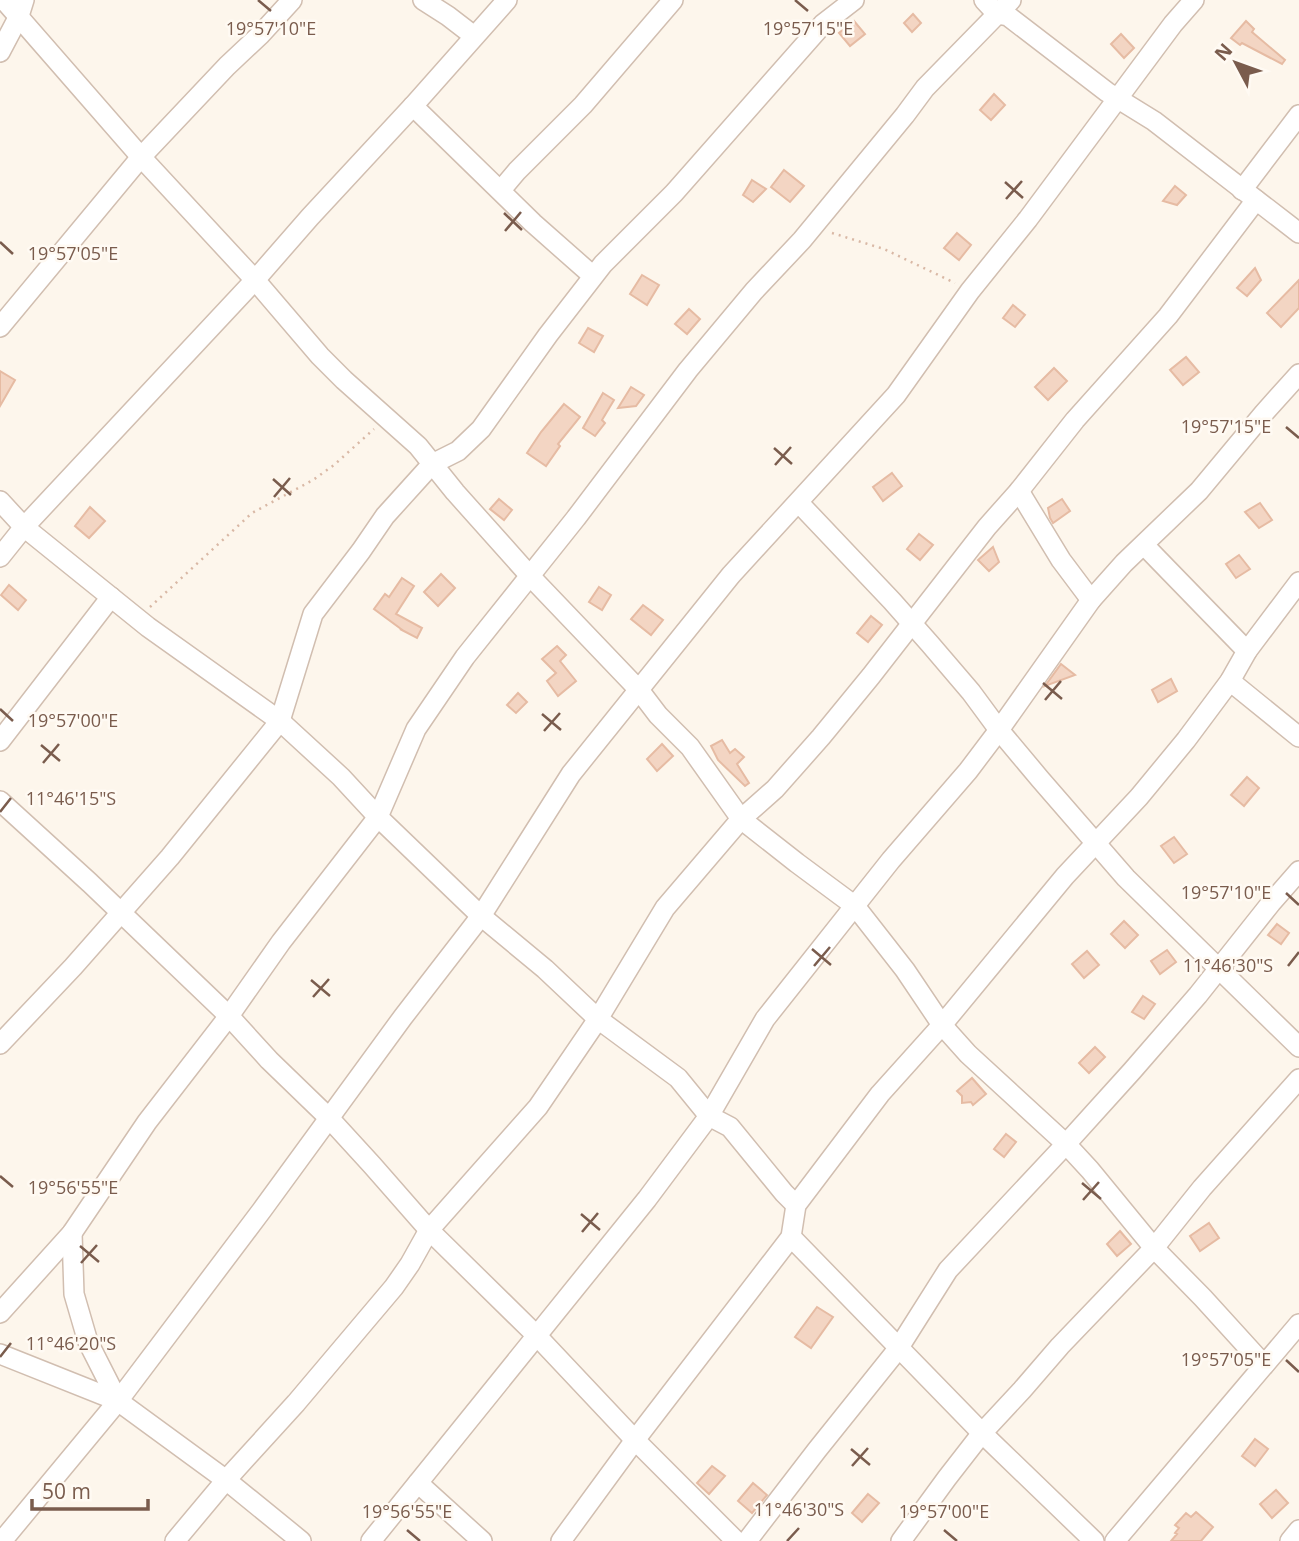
<svg xmlns="http://www.w3.org/2000/svg" width="1299" height="1541" font-family="'Open Sans',sans-serif">
  <style>
    .building { fill: #f3d5c3; stroke: #e6bba3; stroke-width: 2 }
    .lines { fill: none; stroke-linecap: round; stroke-linejoin: round }
    .street-casing { stroke: #d1beb0; stroke-width: 22 }
    .path { stroke: #d9b8a5; stroke-width: 2.5; stroke-dasharray: 2 5; stroke-linecap: butt }
    .street { stroke: #fff; stroke-width: 19 }
    .ticks { fill: none; stroke: #7a5c4d; stroke-width: 2.5 }
    .ticks-label { font-size: 18px; text-anchor: middle; fill: #7a5c4d; stroke: #fffaf3; stroke-width: 5; stroke-linejoin: round; paint-order: stroke }
  </style>
  <rect width="100%" height="100%" fill="#fdf6ec"/>
  <g class="building">
    <path d="M 913,14 L 921,23 L 912,32 L 904,23 Z"/>
    <path d="M 854,21 L 865,34 L 850,46 L 839,33 Z"/>
    <path d="M 1246,21 L 1254,29 L 1252,32 L 1285,60 L 1282,64 L 1242,43 L 1240,45 L 1231,38 Z"/>
    <path d="M 1121,34 L 1134,48 L 1124,58 L 1111,44 Z"/>
    <path d="M 994,94 L 1005,105 L 991,120 L 980,110 Z"/>
    <path d="M 784,170 L 804,186 L 790,202 L 771,187 Z"/>
    <path d="M 752,180 L 766,189 L 753,202 L 743,195 Z"/>
    <path d="M 1175,186 L 1186,195 L 1177,205 L 1163,201 Z"/>
    <path d="M 957,233 L 971,245 L 959,260 L 944,248 Z"/>
    <path d="M 1255,268 L 1261,280 L 1247,296 L 1237,288 Z"/>
    <path d="M 642,275 L 659,285 L 647,305 L 630,294 Z"/>
    <path d="M 1299,280 L 1299,308 L 1281,327 L 1267,313 Z"/>
    <path d="M 1013,305 L 1025,315 L 1015,327 L 1003,318 Z"/>
    <path d="M 689,309 L 700,319 L 687,334 L 675,324 Z"/>
    <path d="M 588,328 L 603,336 L 594,352 L 579,343 Z"/>
    <path d="M 1186,357 L 1199,372 L 1183,385 L 1170,370 Z"/>
    <path d="M 1054,368 L 1067,381 L 1048,400 L 1035,387 Z"/>
    <path d="M 0,371 L 15,380 L 0,406 Z"/>
    <path d="M 631,387 L 644,395 L 636,406 L 618,408 Z"/>
    <path d="M 603,393 L 614,400 L 602,420 L 605,423 L 595,436 L 583,428 Z"/>
    <path d="M 564,404 L 580,417 L 558,444 L 560,446 L 546,466 L 527,453 L 541,432 Z"/>
    <path d="M 892,473 L 902,486 L 883,501 L 873,487 Z"/>
    <path d="M 499,499 L 512,510 L 504,520 L 490,509 Z"/>
    <path d="M 1062,499 L 1070,511 L 1053,523 L 1050,518 L 1048,508 Z"/>
    <path d="M 1260,503 L 1272,520 L 1259,528 L 1245,512 Z"/>
    <path d="M 90,507 L 105,521 L 89,538 L 75,526 Z"/>
    <path d="M 919,534 L 933,545 L 920,560 L 907,549 Z"/>
    <path d="M 993,547 L 999,562 L 989,571 L 978,560 Z"/>
    <path d="M 1239,555 L 1250,569 L 1236,578 L 1226,564 Z"/>
    <path d="M 441,574 L 455,588 L 438,606 L 424,592 Z"/>
    <path d="M 402,578 L 414,586 L 396,614 L 422,628 L 417,638 L 400,629 L 401,629 L 374,609 L 385,594 L 389,597 Z"/>
    <path d="M 9,585 L 26,600 L 18,610 L 1,595 Z"/>
    <path d="M 599,587 L 611,595 L 602,610 L 589,602 Z"/>
    <path d="M 643,605 L 663,620 L 651,635 L 631,619 Z"/>
    <path d="M 871,616 L 882,625 L 868,642 L 857,633 Z"/>
    <path d="M 557,646 L 566,655 L 560,661 L 576,681 L 558,696 L 547,681 L 556,673 L 542,659 Z"/>
    <path d="M 1061,664 L 1075,675 L 1045,686 Z"/>
    <path d="M 1171,679 L 1177,691 L 1158,702 L 1152,690 Z"/>
    <path d="M 518,693 L 527,702 L 516,713 L 507,705 Z"/>
    <path d="M 722,740 L 730,753 L 735,749 L 744,757 L 737,764 L 749,783 L 745,786 L 718,760 L 711,746 Z"/>
    <path d="M 662,744 L 673,756 L 657,771 L 647,759 Z"/>
    <path d="M 1247,777 L 1259,788 L 1244,806 L 1231,795 Z"/>
    <path d="M 1174,837 L 1187,854 L 1174,863 L 1161,846 Z"/>
    <path d="M 1124,921 L 1138,935 L 1125,948 L 1111,934 Z"/>
    <path d="M 1277,924 L 1289,933 L 1281,944 L 1268,935 Z"/>
    <path d="M 1167,950 L 1176,962 L 1160,974 L 1151,961 Z"/>
    <path d="M 1087,951 L 1099,965 L 1084,978 L 1072,964 Z"/>
    <path d="M 1143,996 L 1155,1004 L 1144,1019 L 1132,1012 Z"/>
    <path d="M 1095,1047 L 1105,1057 L 1089,1073 L 1079,1063 Z"/>
    <path d="M 972,1078 L 986,1094 L 973,1105 L 971,1102 L 962,1103 L 962,1096 L 957,1091 Z"/>
    <path d="M 1006,1134 L 1016,1142 L 1004,1157 L 994,1149 Z"/>
    <path d="M 1209,1223 L 1219,1238 L 1200,1251 L 1190,1236 Z"/>
    <path d="M 1120,1231 L 1131,1244 L 1117,1256 L 1107,1244 Z"/>
    <path d="M 817,1307 L 833,1317 L 811,1348 L 795,1337 Z"/>
    <path d="M 1255,1439 L 1268,1449 L 1255,1466 L 1242,1456 Z"/>
    <path d="M 712,1466 L 725,1476 L 709,1494 L 697,1483 Z"/>
    <path d="M 753,1483 L 767,1495 L 752,1513 L 738,1501 Z"/>
    <path d="M 1276,1490 L 1288,1503 L 1272,1518 L 1260,1504 Z"/>
    <path d="M 868,1494 L 879,1503 L 862,1522 L 852,1513 Z"/>
    <path d="M 1196,1512 L 1213,1527 L 1201,1541 L 1171,1541 L 1177,1534 L 1175,1533 L 1179,1528 L 1175,1525 L 1186,1513 L 1191,1517 Z"/>
  </g>
  <g class="lines">
    <g class="street-casing">
      <g id="street">
        <path d="M 4,0 L 141,157 L 255,280 L 320,356 L 344,380 L 418,446 L 455,492 L 530,576 L 639,690 L 658,715 L 690,747 L 741,819 L 797,863 L 855,906 L 905,970 L 942,1025 L 968,1054 L 1066,1144 L 1090,1170 L 1154,1248 L 1203,1298 L 1264,1365"/>
        <path d="M 423,0 L 448,16 L 474,36"/>
        <path d="M 984,0 L 997,14 L 1008,16 L 1107,92 L 1154,121 L 1299,233"/>
        <path d="M 0,52 L 19,16 L 24,0"/>
        <path d="M 413,106 L 533,223 L 593,276"/>
        <path d="M 501,190 L 517,171 L 583,105 L 673,0"/>
        <path d="M 1242,190 L 1299,115"/>
        <path d="M 0,327 L 141,157 L 227,66 L 260,35 L 292,0"/>
        <path d="M 1019,491 L 1061,560 L 1091,600"/>
        <path d="M 0,501 L 24,527 L 148,627 L 280,721 L 341,777 L 378,817 L 481,916 L 545,969 L 598,1019 L 678,1078 L 709,1116 L 730,1127 L 784,1193 L 796,1205"/>
        <path d="M 799,503 L 892,601 L 930,644 L 971,692 L 999,730 L 1040,779 L 1126,878 L 1299,1047"/>
        <path d="M 1144,545 L 1247,651"/>
        <path d="M 0,557 L 24,527 L 255,280 L 310,217 L 413,106 L 507,0"/>
        <path d="M 1230,681 L 1299,737"/>
        <path d="M 0,741 L 111,597"/>
        <path d="M 0,801 L 90,883 L 229,1016 L 269,1060 L 329,1118 L 372,1165 L 429,1230 L 537,1336 L 635,1440 L 736,1541"/>
        <path d="M 0,1044 L 73,967 L 170,857 L 280,721 L 313,614 L 361,551 L 385,516 L 432,464 L 458,451 L 481,429 L 548,335 L 603,264 L 674,193 L 823,24 L 854,0"/>
        <path d="M 72,1233 L 74,1294 L 88,1342 L 118,1401 L 226,1480 L 301,1541"/>
        <path d="M 791,1237 L 982,1433 L 1094,1541"/>
        <path d="M 0,1313 L 72,1233 L 147,1122 L 229,1016 L 281,942 L 378,817 L 416,729 L 465,657 L 576,518 L 688,370 L 754,291 L 802,240 L 905,115 L 925,88 L 1011,0"/>
        <path d="M 0,1354 L 118,1401"/>
        <path d="M 418,1483 L 482,1541"/>
        <path d="M 2,1541 L 118,1401 L 262,1210 L 403,1017 L 481,916 L 571,774 L 731,575 L 896,395 L 970,291 L 1028,219 L 1173,24 L 1194,0"/>
        <path d="M 175,1541 L 226,1480 L 296,1403 L 394,1287 L 410,1264 L 429,1230 L 538,1107 L 598,1019 L 665,908 L 741,819 L 775,789 L 821,737 L 871,676 L 987,527 L 1019,491 L 1075,420 L 1168,316 L 1256,200"/>
        <path d="M 371,1541 L 647,1199 L 709,1116 L 765,1019 L 891,860 L 968,771 L 999,730 L 1091,600 L 1124,563 L 1199,491 L 1264,413 L 1299,374"/>
        <path d="M 561,1541 L 635,1440 L 791,1237 L 796,1205 L 880,1094 L 942,1025 L 1065,876 L 1139,797 L 1186,740 L 1230,681 L 1247,651 L 1299,582"/>
        <path d="M 747,1541 L 817,1450 L 898,1349 L 948,1270 L 1066,1144 L 1132,1071 L 1198,995 L 1271,903 L 1299,871"/>
        <path d="M 901,1541 L 947,1478 L 982,1433 L 1022,1390 L 1060,1346 L 1154,1248 L 1202,1188 L 1299,1079"/>
        <path d="M 1115,1541 L 1299,1324"/>
        <path d="M 1290,1541 L 1299,1530"/>
      </g>
    </g>
    <g class="path">
      <path d="M 832,233 L 884,249 L 955,283"/>
      <path d="M 150,607 L 252,513 L 313,480 L 334,465 L 374,429"/>
    </g>
    <use href="#street" class="street"/>
  </g>
  <path class="ticks" d="M 258,0 L 271,11M 795,0 L 808,11M 1005,182 L 1023,198M 1006,199 L 1022,181M 504,213 L 522,230M 505,231 L 521,212M 0,242 L 13,254M 1286,427 L 1299,438M 774,448 L 792,464M 775,465 L 791,447M 273,479 L 291,495M 274,497 L 290,478M 1043,683 L 1062,699M 1045,700 L 1061,681M 0,709 L 13,721M 542,714 L 561,730M 544,731 L 560,713M 41,745 L 60,761M 43,763 L 59,744M 0,812 L 11,798M 1286,893 L 1299,905M 812,949 L 831,965M 814,966 L 830,947M 1288,966 L 1299,952M 311,980 L 330,996M 313,997 L 329,979M 0,1176 L 13,1187M 1082,1183 L 1101,1199M 1083,1200 L 1099,1182M 581,1214 L 600,1230M 582,1232 L 598,1213M 80,1246 L 99,1262M 81,1263 L 97,1245M 0,1357 L 11,1343M 1286,1360 L 1299,1372M 851,1449 L 870,1465M 852,1466 L 868,1448M 407,1530 L 420,1541M 944,1530 L 957,1541M 787,1541 L 799,1528"/>
  <g class="ticks-label">
    <text x="808" y="35">19°57'15"E</text>
    <text x="271" y="35">19°57'10"E</text>
    <text x="73" y="260">19°57'05"E</text>
    <text x="1226" y="433">19°57'15"E</text>
    <text x="73" y="727">19°57'00"E</text>
    <text x="71" y="805">11°46'15"S</text>
    <text x="1226" y="899">19°57'10"E</text>
    <text x="1228" y="972">11°46'30"S</text>
    <text x="73" y="1194">19°56'55"E</text>
    <text x="71" y="1350">11°46'20"S</text>
    <text x="1226" y="1366">19°57'05"E</text>
    <text x="799" y="1516">11°46'30"S</text>
    <text x="407" y="1518">19°56'55"E</text>
    <text x="944" y="1518">19°57'00"E</text>
  </g>
  <g transform="translate(1236 63) rotate(311)" stroke="#fffaf3" stroke-width="5" paint-order="stroke">
  <path d="M0-5L12 26L0 18L-12 26Z" fill="#7a5c4d"/>
  <text y="-10" font-size="19" font-weight="bold" text-anchor="middle" fill="#7a5c4d">N</text>
  </g>
  <path d="M32 1499v10h116v-10" fill="none" stroke="#7a5c4d" stroke-width="3.5"/>
  <text x="42" y="1499" font-size="21" fill="#7a5c4d" stroke="#fffaf3" stroke-width="5" paint-order="stroke">50 m</text>
</svg>
